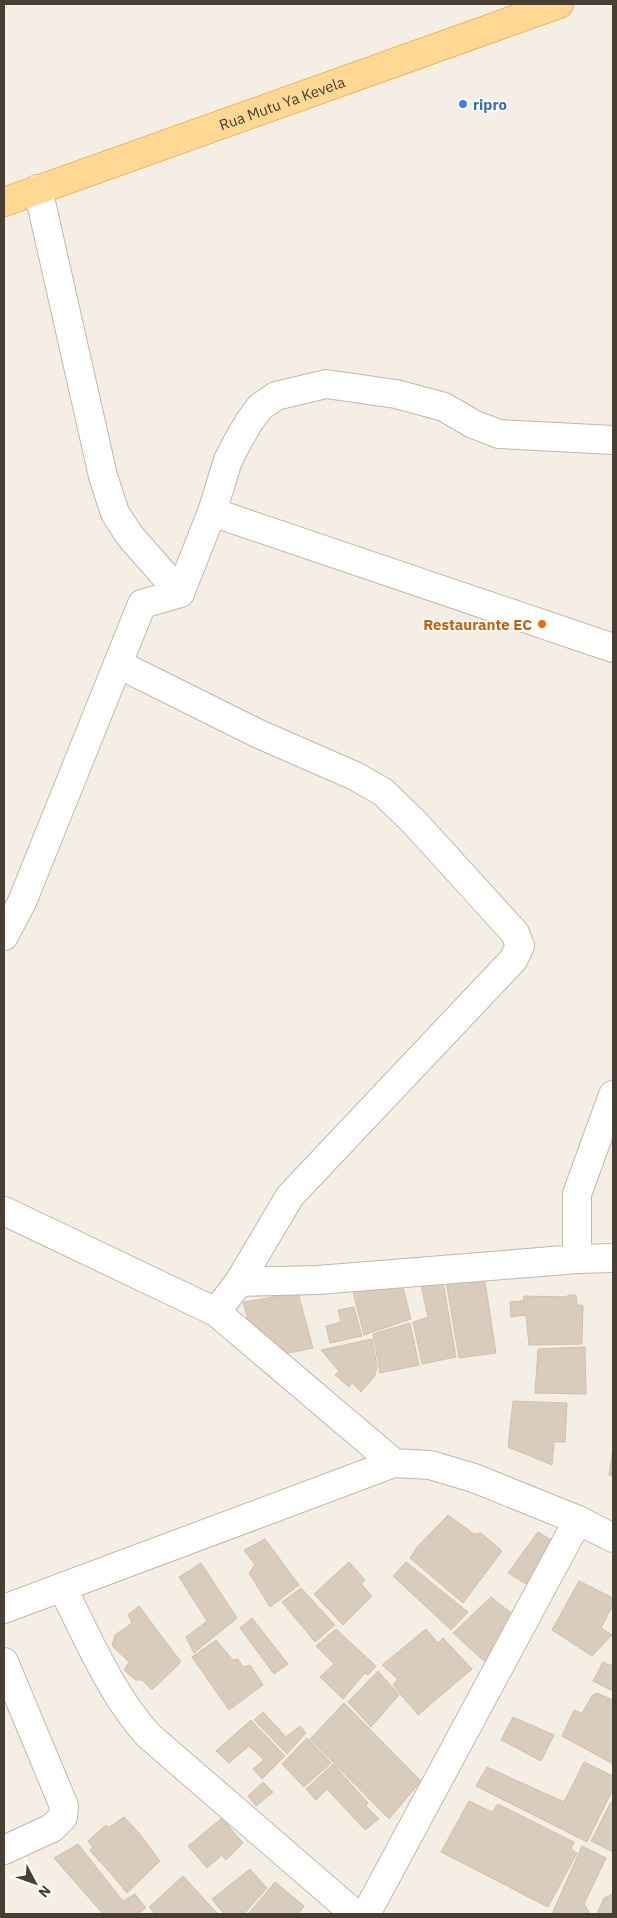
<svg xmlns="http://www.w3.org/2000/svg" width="617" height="1918" font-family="'IBM Plex Sans',sans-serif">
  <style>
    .building { fill: #d9ccbc; stroke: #d2c1ac }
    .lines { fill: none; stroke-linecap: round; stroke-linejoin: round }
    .minor-casing { stroke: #c3b8aa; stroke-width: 30 }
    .major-casing { stroke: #ecb75a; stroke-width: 30 }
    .minor { stroke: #fff; stroke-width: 28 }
    .major { stroke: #ffd993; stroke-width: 28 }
    .shop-dot { fill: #3f7fe0; stroke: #fff; stroke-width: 2 }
    .food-dot { fill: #e8710a; stroke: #fff; stroke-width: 2 }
    .labels { text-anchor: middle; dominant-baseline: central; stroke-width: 4; stroke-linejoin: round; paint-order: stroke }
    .street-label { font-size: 15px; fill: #473e34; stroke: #fff }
    .shop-label { font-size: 15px; font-weight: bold; fill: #366cbe; stroke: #fff; text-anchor: start }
    .food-label { font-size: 15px; font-weight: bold; fill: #c56008; stroke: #fff; text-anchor: end }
  </style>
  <rect width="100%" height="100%" fill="#f4eee5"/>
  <g class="building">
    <path d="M 484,1275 L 496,1353 L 459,1358 L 446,1281 Z"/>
    <path d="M 443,1282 L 456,1357 L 422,1364 L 413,1322 L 428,1317 L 421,1285 Z"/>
    <path d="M 402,1283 L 411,1319 L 364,1335 L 352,1288 L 369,1285 L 370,1291 Z"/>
    <path d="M 298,1293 L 313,1348 L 284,1354 L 249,1324 L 243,1302 Z"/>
    <path d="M 568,1295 L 576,1295 L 577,1305 L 583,1305 L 582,1344 L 529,1345 L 526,1315 L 511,1317 L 510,1302 L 523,1301 L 524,1296 L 567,1297 Z"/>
    <path d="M 354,1307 L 362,1336 L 330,1343 L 326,1326 L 341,1322 L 338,1310 Z"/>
    <path d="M 410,1323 L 419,1365 L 380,1373 L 373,1334 Z"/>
    <path d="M 372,1339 L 377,1366 L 375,1376 L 361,1392 L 352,1383 L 349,1387 L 335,1375 L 339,1371 L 321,1350 Z"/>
    <path d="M 585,1347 L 586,1394 L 535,1393 L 538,1349 Z"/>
    <path d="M 513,1401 L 567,1403 L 565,1442 L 554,1442 L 552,1465 L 508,1447 Z"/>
    <path d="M 613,1448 L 613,1476 L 609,1475 Z"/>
    <path d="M 448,1515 L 474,1534 L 481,1533 L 502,1551 L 463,1603 L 410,1558 L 417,1547 Z"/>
    <path d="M 538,1532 L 553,1541 L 528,1585 L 508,1573 Z"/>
    <path d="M 265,1539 L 299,1585 L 270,1607 L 249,1573 L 255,1565 L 244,1550 Z"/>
    <path d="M 349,1562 L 365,1580 L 361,1584 L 372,1596 L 343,1625 L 314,1594 Z"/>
    <path d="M 406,1562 L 468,1612 L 451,1630 L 393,1576 Z"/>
    <path d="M 201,1563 L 237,1618 L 194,1653 L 186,1637 L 207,1621 L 179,1577 Z"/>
    <path d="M 579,1581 L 613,1598 L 613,1605 L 601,1628 L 612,1635 L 592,1656 L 552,1630 Z"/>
    <path d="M 301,1588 L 335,1625 L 315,1642 L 282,1602 Z"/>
    <path d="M 491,1597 L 515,1616 L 485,1662 L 453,1633 Z"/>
    <path d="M 139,1606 L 181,1662 L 152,1690 L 142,1680 L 136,1680 L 124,1670 L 129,1662 L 112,1646 L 115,1635 L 132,1623 L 128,1615 Z"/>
    <path d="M 252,1618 L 288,1664 L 274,1674 L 240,1628 Z"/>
    <path d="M 336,1629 L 376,1666 L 368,1675 L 365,1673 L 343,1699 L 320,1677 L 334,1664 L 316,1646 Z"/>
    <path d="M 426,1629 L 438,1643 L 443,1638 L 472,1669 L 418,1715 L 393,1685 L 398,1679 L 382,1665 Z"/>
    <path d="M 216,1640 L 233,1660 L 238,1659 L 243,1667 L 250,1665 L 263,1685 L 229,1710 L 192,1657 Z"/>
    <path d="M 603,1662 L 611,1666 L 613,1662 L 613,1691 L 593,1681 Z"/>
    <path d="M 378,1671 L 399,1695 L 371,1727 L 348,1702 Z"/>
    <path d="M 597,1693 L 613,1700 L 613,1764 L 562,1736 L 574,1710 L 582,1713 L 592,1696 Z"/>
    <path d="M 344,1703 L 421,1781 L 389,1819 L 310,1739 Z"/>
    <path d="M 263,1712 L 286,1737 L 300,1726 L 306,1733 L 287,1754 L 254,1720 Z"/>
    <path d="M 513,1717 L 554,1735 L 541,1761 L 501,1740 Z"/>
    <path d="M 251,1720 L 285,1756 L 262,1779 L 253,1769 L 264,1760 L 249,1746 L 229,1763 L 216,1751 Z"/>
    <path d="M 307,1738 L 331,1763 L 304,1787 L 282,1764 Z"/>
    <path d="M 584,1762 L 613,1776 L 613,1789 L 587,1842 L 476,1786 L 487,1767 L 564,1802 Z"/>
    <path d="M 333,1764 L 368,1803 L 366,1806 L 379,1819 L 365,1830 L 327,1789 L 316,1800 L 306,1789 Z"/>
    <path d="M 263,1782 L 273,1792 L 256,1806 L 248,1796 Z"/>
    <path d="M 469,1801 L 492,1812 L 498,1804 L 574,1842 L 571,1849 L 577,1853 L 548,1907 L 441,1852 Z"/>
    <path d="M 611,1802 L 613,1803 L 613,1852 L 591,1841 Z"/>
    <path d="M 124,1817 L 140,1834 L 160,1861 L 127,1893 L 107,1869 L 90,1851 L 93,1847 L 88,1841 L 106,1825 L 108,1828 Z"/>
    <path d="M 222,1818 L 243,1843 L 226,1860 L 222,1855 L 207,1868 L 188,1846 Z"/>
    <path d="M 78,1844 L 123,1901 L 135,1894 L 146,1908 L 138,1914 L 103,1914 L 54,1858 Z"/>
    <path d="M 582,1846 L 606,1858 L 584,1904 L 590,1914 L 552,1914 Z"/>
    <path d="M 250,1869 L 267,1888 L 244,1914 L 224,1914 L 212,1899 Z"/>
    <path d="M 183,1876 L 217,1913 L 215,1914 L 155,1914 L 149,1907 Z"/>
    <path d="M 275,1882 L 304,1906 L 298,1914 L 248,1914 Z"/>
    <path d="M 613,1894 L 613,1914 L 597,1914 L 604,1898 Z"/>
  </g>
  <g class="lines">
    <g class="minor-casing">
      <g id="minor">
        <path d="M 38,189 L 103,476 L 115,513 L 130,536 L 180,593"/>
        <path d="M 212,512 L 613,648"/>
        <path d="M 118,664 L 259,734 L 355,776 L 383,792 L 414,822 L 515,933 L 520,946 L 513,960 L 290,1196 L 239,1282 L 216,1312"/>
        <path d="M 4,936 L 22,902 L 142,604 L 180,593 L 212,512 L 228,460 L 238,441 L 249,422 L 260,407 L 276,396 L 326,384 L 396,394 L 444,407 L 473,424 L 499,434 L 613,440"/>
        <path d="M 4,1211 L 216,1312 L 394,1463 L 430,1465 L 474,1478 L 578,1520 L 613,1538"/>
        <path d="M 577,1259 L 577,1194 L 613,1095"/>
        <path d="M 239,1282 L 318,1280 L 577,1259 L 613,1258"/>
        <path d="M 62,1587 C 88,1638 110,1693 149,1736 L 355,1914"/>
        <path d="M 4,1609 L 394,1463"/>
        <path d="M 4,1662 L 64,1806 L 63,1817 L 52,1828 L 4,1850"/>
        <path d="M 366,1914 L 578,1520"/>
      </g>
    </g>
    <g class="major-casing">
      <g id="major">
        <path id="s1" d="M 4,202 L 559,4"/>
      </g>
    </g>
    <use href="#minor" class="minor"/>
    <use href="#major" class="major"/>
  </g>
  <circle class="shop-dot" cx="463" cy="104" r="5"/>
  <circle class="food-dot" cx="542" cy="624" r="5"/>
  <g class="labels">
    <g class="street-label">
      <text stroke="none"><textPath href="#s1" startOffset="295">Rua Mutu Ya Kevela</textPath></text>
    </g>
    <g class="shop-label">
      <text x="473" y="104">ripro</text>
    </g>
    <g class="food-label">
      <text x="532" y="624">Restaurante EC</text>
    </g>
  </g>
  <rect width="617" height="1918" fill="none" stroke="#473e34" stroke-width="10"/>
  <g transform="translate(35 1883) rotate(131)" stroke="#ffffff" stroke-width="4" paint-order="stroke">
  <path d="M0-4L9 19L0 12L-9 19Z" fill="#473e34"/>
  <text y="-8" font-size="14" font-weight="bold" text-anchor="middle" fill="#473e34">N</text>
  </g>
</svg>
